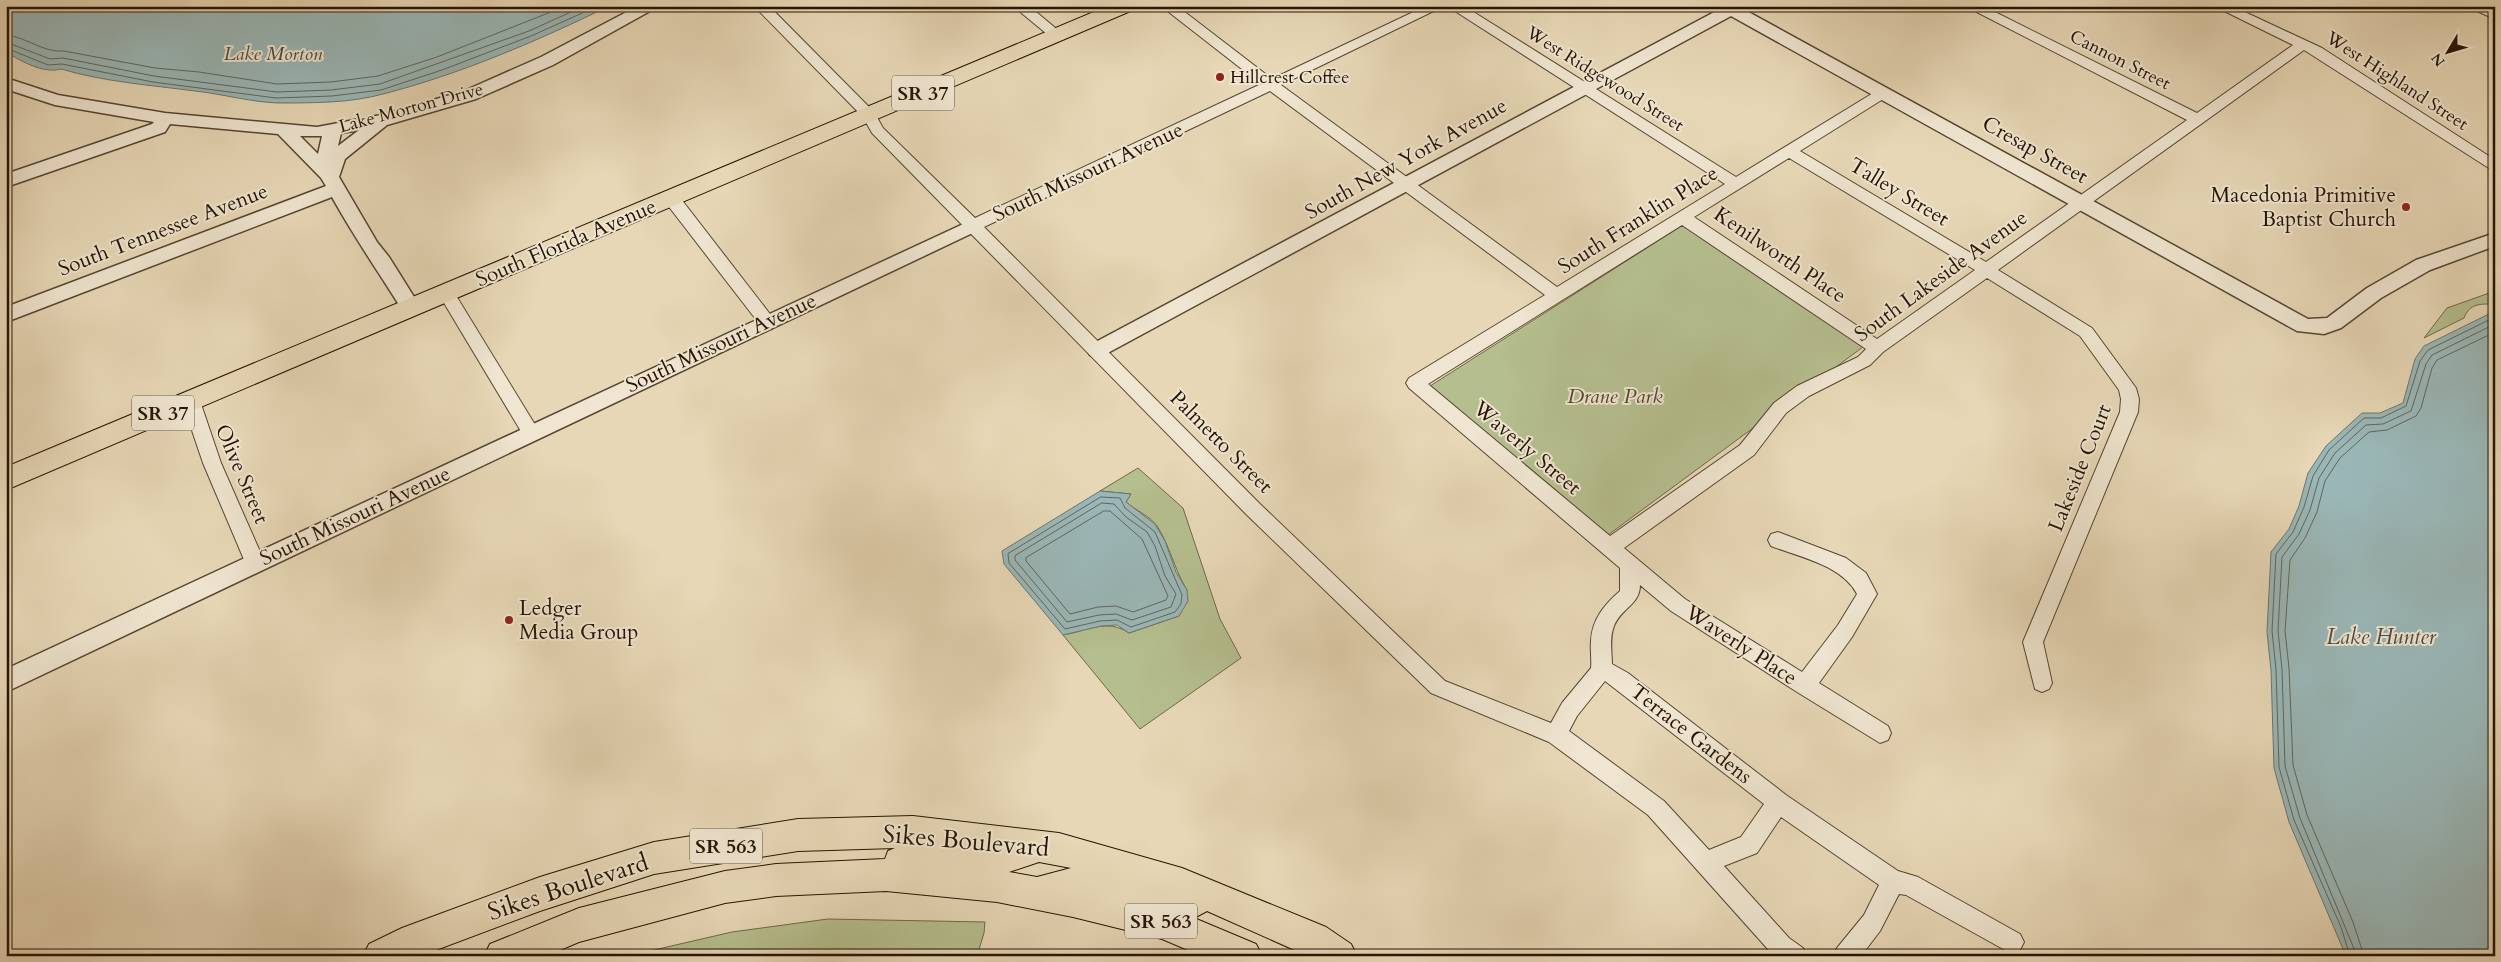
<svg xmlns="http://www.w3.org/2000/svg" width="2501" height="962" font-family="Cardo,serif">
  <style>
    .green { fill: #b5be8e; stroke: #6e6948 }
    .water { fill: #9ab7b7; stroke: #6c766f }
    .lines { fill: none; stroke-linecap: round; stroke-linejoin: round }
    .shore { stroke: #60665d; stroke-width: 1 }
    .minor-casing { stroke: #564530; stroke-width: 2 }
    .tertiary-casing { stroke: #564530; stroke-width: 3 }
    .primary-casing { stroke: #261403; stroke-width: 2 }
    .minor { fill: #efe5d0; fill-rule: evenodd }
    .tertiary { fill: #efe5d0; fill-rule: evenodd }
    .primary { fill: #e7d7b6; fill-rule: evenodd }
    .poi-dot { fill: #8f2418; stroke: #efe5d0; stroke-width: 2 }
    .labels { text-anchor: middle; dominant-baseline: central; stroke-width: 4; stroke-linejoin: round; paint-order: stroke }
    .far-street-label { font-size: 18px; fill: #261403; stroke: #efe5d0 }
    .far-poi-label { font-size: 18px; fill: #261403; stroke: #efe5d0; text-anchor: start }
    .far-water-label { font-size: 19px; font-style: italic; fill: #4f4d42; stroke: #efe5d0 }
    .shield { fill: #efe5d0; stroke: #625340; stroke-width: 1 }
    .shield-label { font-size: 20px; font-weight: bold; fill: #261403 }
    .street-label { font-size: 21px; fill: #261403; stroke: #efe5d0 }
    .poi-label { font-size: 21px; fill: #261403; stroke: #efe5d0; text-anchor: end }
    .park-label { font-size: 21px; font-style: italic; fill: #51472d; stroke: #efe5d0 }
    .water-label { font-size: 22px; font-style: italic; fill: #4f4d42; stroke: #efe5d0 }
    .near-street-label { font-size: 25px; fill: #261403; stroke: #efe5d0 }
  </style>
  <rect width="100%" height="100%" fill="#e7d7b6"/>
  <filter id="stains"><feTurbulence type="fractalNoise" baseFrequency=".004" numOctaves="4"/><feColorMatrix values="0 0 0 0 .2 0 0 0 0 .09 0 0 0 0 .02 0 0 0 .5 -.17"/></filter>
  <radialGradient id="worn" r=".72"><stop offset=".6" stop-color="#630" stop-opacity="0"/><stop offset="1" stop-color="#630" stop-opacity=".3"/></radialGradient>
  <g class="green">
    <path d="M 1683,225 L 1863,347 L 1608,535 L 1430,386 Z"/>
    <path d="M 2495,291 L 2495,304 C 2480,304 2470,303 2464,318 L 2424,338 L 2447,308 Z"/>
    <path d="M 1138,468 L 1183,508 L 1220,619 L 1241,658 L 1140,729 L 1063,635 C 1087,631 1107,618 1129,633 L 1179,616 L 1187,590 C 1174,569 1170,546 1157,526 C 1150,516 1135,510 1126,502 L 1131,494 L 1100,491 Z"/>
    <path d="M 828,919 L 985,922 L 984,933 L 977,956 L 628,956 L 732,932 Z"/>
  </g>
  <g class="water">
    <path d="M 6,6 L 609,6 C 540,40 458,75 383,94 C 351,103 312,103 278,103 C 250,102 223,94 195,91 C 150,85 105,82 61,69 C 43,74 21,61 6,52 Z"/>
    <path d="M 2495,311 L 2495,956 L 2346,956 L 2289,822 L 2274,768 L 2271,670 L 2267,632 L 2271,552 L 2289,529 L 2299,506 L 2308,473 L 2326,446 L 2362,413 L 2380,413 L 2403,403 L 2415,359 L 2424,346 Z"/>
    <path d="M 1100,491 L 1131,494 L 1126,502 L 1155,524 L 1165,541 L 1176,572 L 1187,590 L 1188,601 L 1179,616 L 1129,633 L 1117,625 L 1101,626 L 1063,635 L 1004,564 L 1002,551 Z"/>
  </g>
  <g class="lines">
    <g class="shore">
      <path d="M 6,35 C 27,37 43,53 64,51 L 155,68 L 199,72 L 277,84 L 331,82 L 378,76 L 437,57 L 566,6"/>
      <path d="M 6,42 L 50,59 L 63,58 L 154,76 L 277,92 L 331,90 L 380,84 L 529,31 L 584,6"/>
      <path d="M 6,48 L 48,65 L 62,64 L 153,82 L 276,98 L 332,96 L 381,90 L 442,70 L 531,36 L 598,6"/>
      <path d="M 1101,497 L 1120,498 L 1125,508 L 1155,532 L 1182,595 L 1181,604 L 1175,612 L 1131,627 L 1117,620 L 1100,621 L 1065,629 L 1009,563 L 1008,554 Z"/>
      <path d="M 1102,503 L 1114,504 L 1126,517 L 1147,532 L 1155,546 L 1165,576 L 1176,594 L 1171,607 L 1132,620 L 1116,614 L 1099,615 L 1067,622 L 1015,560 L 1015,556 Z"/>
      <path d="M 1104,511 L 1110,511 L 1142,539 L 1168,596 L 1166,600 L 1133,612 L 1116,606 L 1098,607 L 1070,614 L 1026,561 L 1026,558 Z"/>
      <path d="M 2350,956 L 2341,927 L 2294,820 L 2279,767 L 2276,669 L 2272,631 L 2276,554 L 2293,532 L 2304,507 L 2313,476 L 2329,450 L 2364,418 L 2381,418 L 2406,406 L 2420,361 L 2428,350 L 2495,317"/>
      <path d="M 2357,956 L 2300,818 L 2285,766 L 2282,669 L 2278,631 L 2282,557 L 2299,534 L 2310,510 L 2319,478 L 2335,453 L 2366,425 L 2383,424 L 2411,411 L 2426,364 L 2432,355 L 2495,324"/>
      <path d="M 2364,956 L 2353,922 L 2307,815 L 2293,765 L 2289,668 L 2285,631 L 2290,560 L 2305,538 L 2317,512 L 2325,481 L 2340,458 L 2369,432 L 2387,430 L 2416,416 L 2421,408 L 2432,368 L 2437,360 L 2495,332"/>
    </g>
    <g class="minor-casing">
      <g id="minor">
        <path d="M 754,6 L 769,6 L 874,112 L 883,128 L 975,218 L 1261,84 L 1161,6 L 1177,6 L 1272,79 L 1426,6 L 1444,6 L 1281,85 L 1557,287 L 1725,184 L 1447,6 L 1464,6 L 1736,177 L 1878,90 L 1888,90 L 1890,93 L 1888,96 L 1800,151 L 1986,262 L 2187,120 L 1965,6 L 1983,6 L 2197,113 L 2293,45 L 2214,6 L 2232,6 L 2322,48 L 2495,160 L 2495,172 L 2304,50 L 1998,270 L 2092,328 L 2136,388 L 2139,399 L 2138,412 L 2043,642 L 2052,683 L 2049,689 L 2042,692 L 2035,689 L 2023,642 L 2120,412 L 2121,399 L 2119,390 L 2080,336 L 1987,278 L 1883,352 L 1870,365 L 1809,396 L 1786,413 L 1754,455 L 1624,548 L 1685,599 L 1802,672 L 1838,625 L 1857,594 C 1842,565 1799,557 1771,546 L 1768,540 L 1771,534 L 1778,532 L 1846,558 L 1866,573 L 1877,594 L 1852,637 L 1819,683 L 1888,726 L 1891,733 L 1888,740 L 1880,743 L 1797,692 L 1671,611 L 1640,585 C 1640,605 1621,608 1614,626 C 1609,638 1612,652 1612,664 L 1628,673 L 1786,795 L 1898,871 L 1918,877 L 2020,934 L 2024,942 L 2020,950 L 2012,954 L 1906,895 L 1899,894 L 1880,931 L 1861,956 L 1833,956 L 1837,948 L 1864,915 L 1879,885 L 1781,817 L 1757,853 L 1724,866 L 1789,938 L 1803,948 L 1807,956 L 1774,956 L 1648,815 L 1549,742 L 1431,693 L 1246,514 L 872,133 L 863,117 ZM 1270,91 L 1545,295 L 1409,378 L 1406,383 L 1409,388 L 1620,568 L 1620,591 C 1605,604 1592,619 1591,641 C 1590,650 1592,659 1591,668 L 1562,703 L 1551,723 L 1445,681 L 1260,504 L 984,227 ZM 1789,158 L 1975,270 L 1877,339 L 1694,217 ZM 1682,225 L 1866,349 L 1858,357 L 1797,386 L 1774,403 L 1740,445 L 1610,536 L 1428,384 ZM 1605,681 L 1764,804 L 1741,837 L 1709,850 L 1664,801 L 1569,731 L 1577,716 Z"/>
        <path d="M 1013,6 L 1029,6 L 1065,36 L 1063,39 L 1053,39 Z"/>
        <path d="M 2465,6 L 2485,6 L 2495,10 L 2495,19 Z"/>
        <path d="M 672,194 L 678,195 L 773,318 L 775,322 L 773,326 L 761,326 L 666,203 L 664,199 L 666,195 Z"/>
        <path d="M 446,287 L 452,289 L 537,428 L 540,433 L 537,438 L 531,440 L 525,438 L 438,293 L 440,289 Z"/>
        <path d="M 191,394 L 197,396 L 200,401 L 221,463 L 265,563 L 262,569 L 255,571 L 248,569 L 203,463 L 182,401 L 185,396 Z"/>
      </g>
    </g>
    <g class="tertiary-casing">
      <g id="tertiary">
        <path d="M 638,6 L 659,6 L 553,65 L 476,99 L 387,125 L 345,159 L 339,177 L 377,242 L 389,257 L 421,308 L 418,313 L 411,315 L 404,313 C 380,274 354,237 332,197 L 6,322 L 6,307 L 326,186 L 321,178 L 278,134 L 170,124 L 165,132 L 6,187 L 6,174 L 152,124 L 154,122 L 55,105 L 6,89 L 6,78 L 58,95 L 165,113 L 317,127 L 381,115 L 464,91 L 541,57 ZM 359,130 L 338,146 L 341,133 ZM 300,136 L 322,136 L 318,154 Z"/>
        <path d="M 1718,6 L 1745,6 L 1743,9 L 2308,319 L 2327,318 L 2367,288 L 2416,260 L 2495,233 L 2495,246 L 2430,270 L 2381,298 L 2341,328 L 2324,334 L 2297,331 L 1731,16 L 1104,355 L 1097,357 L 1090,355 L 1087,350 L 1090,345 L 1720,9 Z"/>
        <path d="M 974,219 L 981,221 L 984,225 L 981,229 L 6,692 L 6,669 Z"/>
      </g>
    </g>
    <g class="primary-casing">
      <g id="primary">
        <path d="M 1108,6 L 1136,6 L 1133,10 L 6,490 L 6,467 Z"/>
        <path d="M 913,816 L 1059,833 L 1182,868 L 1326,927 L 1351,944 L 1357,956 L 1308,956 L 1207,911 L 1194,918 L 1256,944 L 1262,956 L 1202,956 L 1162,939 L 1073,917 L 997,902 L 886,891 L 776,896 L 725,903 L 579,942 L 546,956 L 484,956 L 490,944 L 579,908 L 725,871 L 776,864 L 885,859 L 888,851 L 895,848 L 798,851 L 654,874 L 540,911 L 420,956 L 363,956 L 369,944 L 402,928 L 540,877 L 654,842 L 798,819 ZM 1039,862 L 1071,868 L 1037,877 L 1009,872 Z"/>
      </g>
    </g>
    <use href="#minor" class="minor"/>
    <use href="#tertiary" class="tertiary"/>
    <use href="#primary" class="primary"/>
  </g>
  <g class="poi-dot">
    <circle cx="1220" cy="77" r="5"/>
    <circle cx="2406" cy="207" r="5"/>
    <circle cx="509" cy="620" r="5"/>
  </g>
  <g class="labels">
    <g class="far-street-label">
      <text transform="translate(2120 60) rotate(27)">Cannon Street</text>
      <text transform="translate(1605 79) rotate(32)">West Ridgewood Street</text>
      <text transform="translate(2397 81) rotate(33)">West Highland Street</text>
      <text transform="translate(411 108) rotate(-15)">Lake Morton Drive</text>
    </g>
    <g class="far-poi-label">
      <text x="1230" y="77">Hillcrest Coffee</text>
    </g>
    <g class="far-water-label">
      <text x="273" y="54">Lake Morton</text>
    </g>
    <g class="shield">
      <rect x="892" y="75.5" width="62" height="35" rx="4"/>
      <rect x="132" y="395.5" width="62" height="35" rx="4"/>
      <rect x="690" y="828.5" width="72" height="35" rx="4"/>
      <rect x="1125" y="903.5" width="72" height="35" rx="4"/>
    </g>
    <g class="shield-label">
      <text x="923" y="93">SR 37</text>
      <text x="163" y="413">SR 37</text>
      <text x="726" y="846">SR 563</text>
      <text x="1161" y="921">SR 563</text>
    </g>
    <g class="street-label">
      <text transform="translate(2035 150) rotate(29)">Cresap Street</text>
      <text transform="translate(1406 159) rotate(-29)">South New York Avenue</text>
      <text transform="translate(1088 172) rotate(-25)">South Missouri Avenue</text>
      <text transform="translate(1899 192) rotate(31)">Talley Street</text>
      <text transform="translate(1638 220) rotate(-32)">South Franklin Place</text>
      <text transform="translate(163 230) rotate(-21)">South Tennessee Avenue</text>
      <text transform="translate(566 243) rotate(-23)">South Florida Avenue</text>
      <text transform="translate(1780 255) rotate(34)">Kenilworth Place</text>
      <text transform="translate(1941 276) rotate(-36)">South Lakeside Avenue</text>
      <text transform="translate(721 343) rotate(-25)">South Missouri Avenue</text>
      <text transform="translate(1221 442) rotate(45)">Palmetto Street</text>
      <text transform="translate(1527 448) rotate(40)">Waverly Street</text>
      <text transform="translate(2080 468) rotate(-68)">Lakeside Court</text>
      <text transform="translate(242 474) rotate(67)">Olive Street</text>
      <text transform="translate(355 516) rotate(-25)">South Missouri Avenue</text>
      <text transform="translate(1741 645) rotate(33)">Waverly Place</text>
      <text transform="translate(1691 734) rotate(38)">Terrace Gardens</text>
    </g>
    <g class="poi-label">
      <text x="2396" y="195">Macedonia Primitive<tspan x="2396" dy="24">Baptist Church</tspan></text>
      <text x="519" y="608" text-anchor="start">Ledger<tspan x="519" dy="24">Media Group</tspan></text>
    </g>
    <g class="park-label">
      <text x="1615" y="396">Drane Park</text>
    </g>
    <g class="water-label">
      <text x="2381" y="637">Lake Hunter</text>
    </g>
    <g class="near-street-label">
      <text transform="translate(966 841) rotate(5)">Sikes Boulevard</text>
      <text transform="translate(568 887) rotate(-18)">Sikes Boulevard</text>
    </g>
  </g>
  <rect width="2501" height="962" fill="none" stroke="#e7d7b6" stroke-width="25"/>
  <rect x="8" y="8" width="2486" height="947" fill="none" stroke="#261403" stroke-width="2.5"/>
  <rect x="12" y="12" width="2476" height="937" fill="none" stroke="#261403"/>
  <g transform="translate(2448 52) rotate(232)" stroke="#efe5d0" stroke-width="4" paint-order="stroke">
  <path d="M0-4L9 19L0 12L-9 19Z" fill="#261403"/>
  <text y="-8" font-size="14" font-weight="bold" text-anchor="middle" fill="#261403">N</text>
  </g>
  <rect width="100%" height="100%" filter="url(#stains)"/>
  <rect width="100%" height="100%" fill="url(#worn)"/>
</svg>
